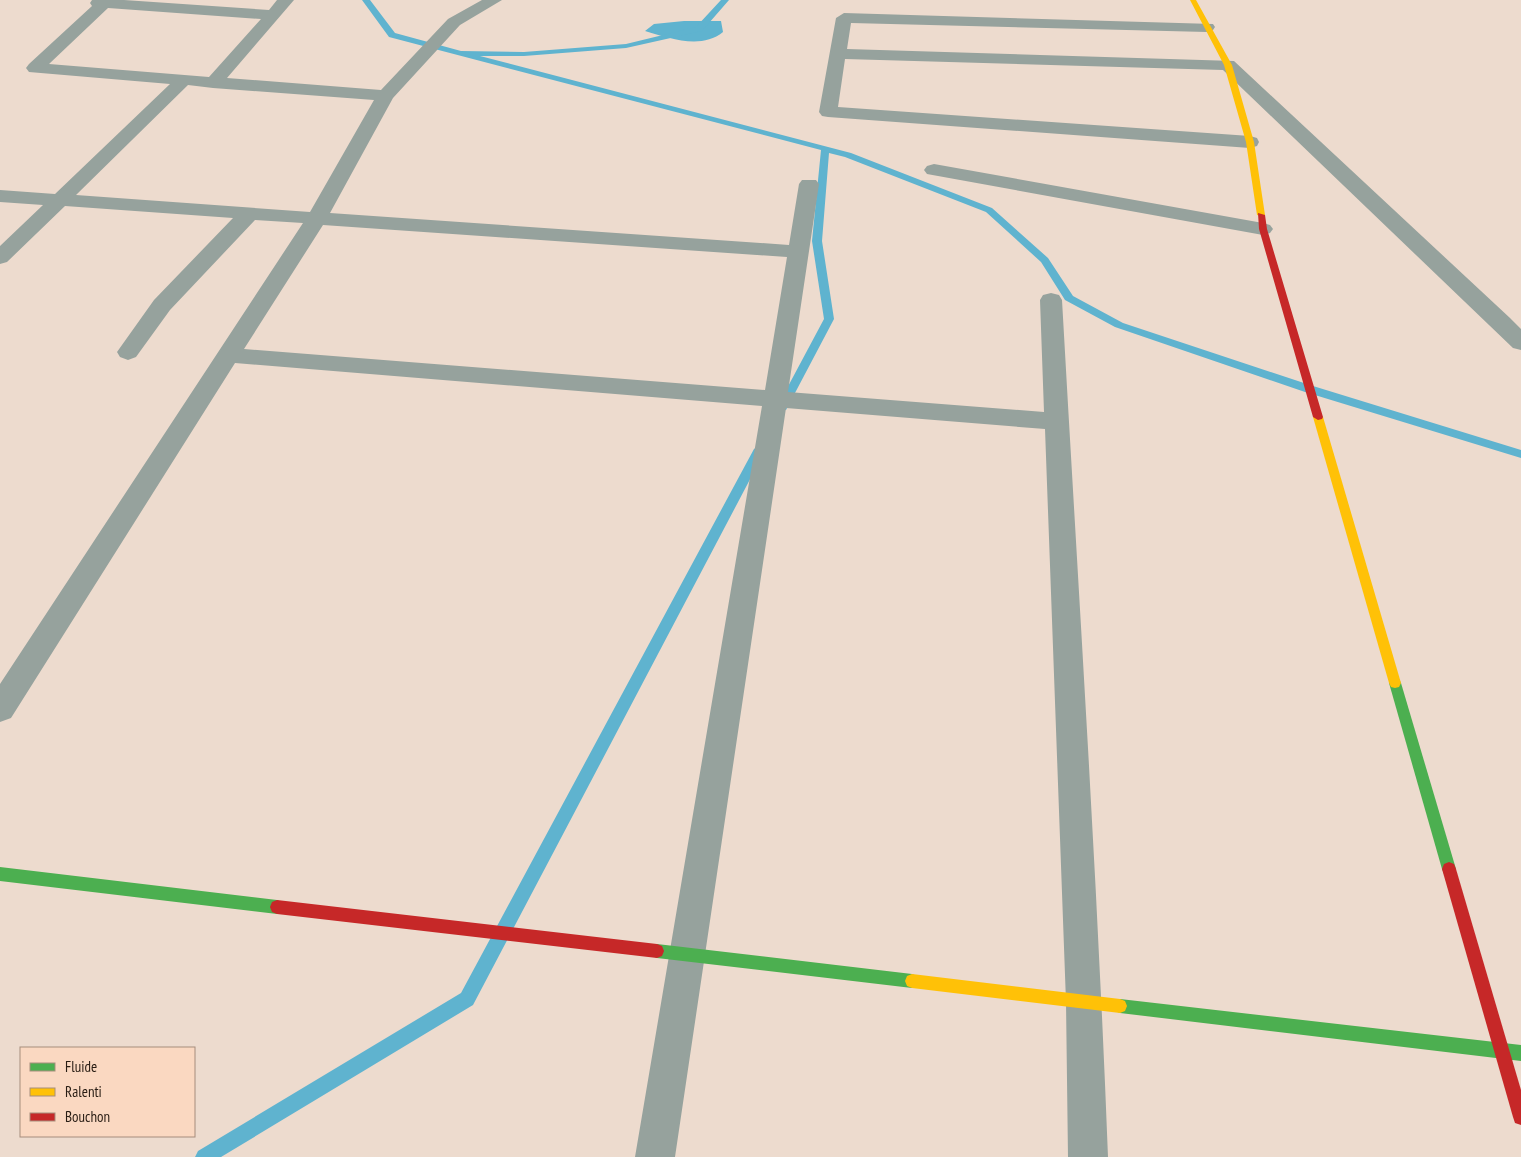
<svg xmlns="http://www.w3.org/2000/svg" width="1521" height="1157" font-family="'PT Sans Narrow',sans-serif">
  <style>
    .water { fill: #5fb3cf }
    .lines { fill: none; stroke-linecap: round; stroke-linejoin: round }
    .stream { fill: #5fb3cf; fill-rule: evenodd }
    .street { fill: #96a29d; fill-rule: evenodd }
    .fast { fill: #4caf50; fill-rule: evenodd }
    .slow { fill: #ffc107; fill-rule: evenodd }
    .jam { fill: #c62828; fill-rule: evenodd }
  </style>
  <rect width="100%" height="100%" fill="#eddbce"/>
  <path class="water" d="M 684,21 L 721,21 L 723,32 C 701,50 669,38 645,31 L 654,24 Z"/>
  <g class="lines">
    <g class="stream">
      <path d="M 362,0 L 370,0 L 395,33 L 461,51 L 524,52 L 626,44 L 696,27 L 721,0 L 729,0 L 702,31 L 626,48 L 524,56 L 480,56 L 851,153 L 992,208 L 1048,258 L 1073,296 L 1123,323 L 1313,386 L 1521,450 L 1521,458 L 1305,392 L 1115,327 L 1065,300 L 1041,262 L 986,212 L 845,157 L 829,153 L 822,241 L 834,319 L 786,410 L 778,410 L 777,407 L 824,319 L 812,241 L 821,150 L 389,37 Z"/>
      <path d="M 760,445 L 766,449 L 473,1005 L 221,1157 L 195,1157 L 198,1151 L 461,993 L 754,449 Z"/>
    </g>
    <g class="street">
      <path d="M 92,0 L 124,0 L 269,10 L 277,0 L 294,0 L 227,78 L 381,90 L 448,19 L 482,0 L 502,0 L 460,25 L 393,98 L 330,213 L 789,245 L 799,184 L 802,180 L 816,180 L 819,184 L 788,392 L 1044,412 L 1040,300 L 1043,295 L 1051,293 L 1059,295 L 1062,300 C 1078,585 1097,871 1108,1157 L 1068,1157 L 1066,1002 L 1045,429 L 786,408 L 675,1157 L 635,1157 L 762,406 L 235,363 L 11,718 L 0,722 L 0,684 L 303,223 L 255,220 L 170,310 L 136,357 L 128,360 L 120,357 L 117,352 L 154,300 L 233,218 L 65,206 L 7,262 L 0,264 L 0,246 L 43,205 L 0,202 L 0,190 L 55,194 L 170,84 L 29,72 L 26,68 L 29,64 L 92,6 L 90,3 ZM 108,8 L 261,19 L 209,77 L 49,64 ZM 188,85 L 213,88 L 374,100 L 310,212 L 76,195 ZM 323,225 L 787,257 L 765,390 L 244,349 Z"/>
      <path d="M 844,13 L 1213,24 L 1215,27 L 1213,30 L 1207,32 L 851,23 L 847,49 L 1234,61 L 1510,318 L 1521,329 L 1521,350 L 1513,348 L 1223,70 L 845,59 L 838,107 L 1250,136 L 1257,138 L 1259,142 L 1257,146 L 1250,148 L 828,117 L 822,116 L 819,112 L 836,18 Z"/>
      <path d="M 934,164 L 1263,223 L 1270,225 L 1273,229 L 1270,233 L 1263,235 L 927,174 L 924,170 L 927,166 Z"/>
    </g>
    <g class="fast">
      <path d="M 1395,678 L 1399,679 L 1401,683 L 1456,869 L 1454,874 L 1449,876 L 1444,874 L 1442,869 L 1389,683 L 1391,679 Z"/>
      <path d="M 0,867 L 277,900 L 282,902 L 284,907 L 282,912 L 277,914 L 0,881 Z"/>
      <path d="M 657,944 L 912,974 L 917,976 L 919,981 L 917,986 L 912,988 L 657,958 L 652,956 L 650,951 L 652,946 Z"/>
      <path d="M 1120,999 L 1521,1045 L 1521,1061 L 1120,1013 L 1115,1011 L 1113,1006 L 1115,1001 Z"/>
    </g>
    <g class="slow">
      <path d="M 1190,0 L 1196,0 L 1232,65 L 1254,142 L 1265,215 L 1264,217 L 1257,215 L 1246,142 L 1224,65 Z"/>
      <path d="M 1318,414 L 1323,417 L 1401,683 L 1399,687 L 1395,688 L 1391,687 L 1389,683 L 1313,417 Z"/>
      <path d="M 912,974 L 1120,999 L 1125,1001 L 1127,1006 L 1125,1011 L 1120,1013 L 912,988 L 907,986 L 905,981 L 907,976 Z"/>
    </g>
    <g class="jam">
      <path d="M 1258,213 L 1265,215 L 1267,229 L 1323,417 L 1322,419 L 1318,420 L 1313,417 L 1259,229 Z"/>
      <path d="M 1449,862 L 1454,864 L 1456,869 L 1521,1090 L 1521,1125 L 1515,1123 L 1513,1117 L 1442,869 L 1444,864 Z"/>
      <path d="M 277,900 L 657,944 L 662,946 L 664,951 L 662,956 L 657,958 L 277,914 L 272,912 L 270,907 L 272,902 Z"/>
    </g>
  </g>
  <rect x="20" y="1047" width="175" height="90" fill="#fad8c1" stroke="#a68d7c"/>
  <rect x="30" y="1063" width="25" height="8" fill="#4caf50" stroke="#a68d7c"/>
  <text x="65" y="1072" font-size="15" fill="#291d14">Fluide</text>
  <rect x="30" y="1088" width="25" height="8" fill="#ffc107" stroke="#a68d7c"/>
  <text x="65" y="1097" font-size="15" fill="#291d14">Ralenti</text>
  <rect x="30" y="1113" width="25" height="8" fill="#c62828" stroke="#a68d7c"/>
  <text x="65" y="1122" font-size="15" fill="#291d14">Bouchon</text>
</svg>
